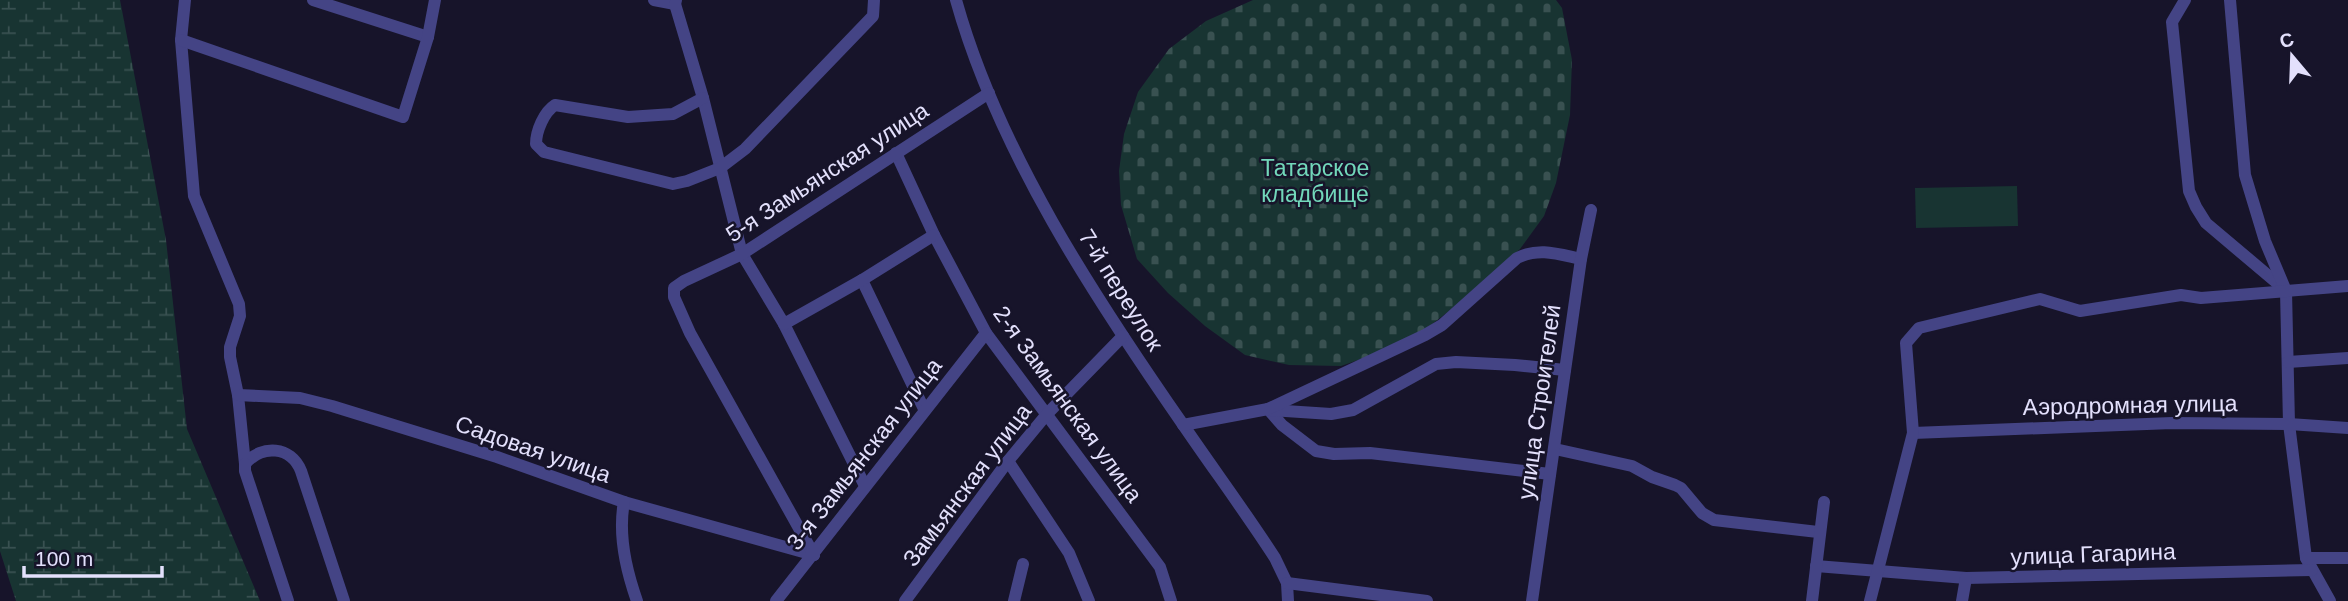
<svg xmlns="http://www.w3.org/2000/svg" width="2348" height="601" font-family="Helvetica,sans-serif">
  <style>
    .green { fill: #183432 }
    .wetland { fill: url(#wetland-marsh) }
    .cemetery { fill: url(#cemetery-stones) }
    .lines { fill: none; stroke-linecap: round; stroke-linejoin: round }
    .minor { stroke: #444485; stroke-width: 12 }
    .labels { text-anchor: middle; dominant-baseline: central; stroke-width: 5; stroke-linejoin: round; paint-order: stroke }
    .park-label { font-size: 23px; fill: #72d7ba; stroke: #17142a }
    .street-label { font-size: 23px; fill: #e3e0fc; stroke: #17142a }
  </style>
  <defs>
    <pattern id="wetland-marsh" width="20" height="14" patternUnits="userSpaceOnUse" patternTransform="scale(1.75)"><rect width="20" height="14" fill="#183432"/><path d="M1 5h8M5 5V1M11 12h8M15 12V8" fill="none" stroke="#395151"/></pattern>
    <pattern id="cemetery-stones" width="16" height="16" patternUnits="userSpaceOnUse" patternTransform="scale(1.75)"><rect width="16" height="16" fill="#183432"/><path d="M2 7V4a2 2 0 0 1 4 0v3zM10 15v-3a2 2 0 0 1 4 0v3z" fill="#395151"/></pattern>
  </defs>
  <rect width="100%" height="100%" fill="#17142a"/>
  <path class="green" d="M 2017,186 L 2018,226 L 1916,228 L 1915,188 Z"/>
  <path class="wetland" d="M 0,0 L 120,0 L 166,240 L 187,429 L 260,601 L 16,601 L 0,551 Z"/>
  <path class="cemetery" d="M 1253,0 L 1556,0 L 1562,8 L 1572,60 L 1570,115 L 1556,183 L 1544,216 L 1520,249 L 1476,290 L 1427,328 L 1381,352 L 1341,366 L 1289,365 L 1245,355 L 1205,326 L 1168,293 L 1137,259 L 1121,205 L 1119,171 L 1124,134 L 1138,92 L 1169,49 L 1206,21 Z"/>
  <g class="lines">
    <g class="minor">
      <path d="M 185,0 L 181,40 L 194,196 L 239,304 L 240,316 L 230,347 L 230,357 L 238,395 L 245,464 C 262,444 291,446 301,471 L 344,601"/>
      <path d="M 313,0 L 428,37"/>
      <path d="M 654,0 L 675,4 L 676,0"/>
      <path d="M 956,0 C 998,151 1095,298 1184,426 C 1214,470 1246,513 1275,558 L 1287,583 L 1288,601"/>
      <path d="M 2185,0 L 2172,22 L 2189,191 L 2196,207 L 2206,223 L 2283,288"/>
      <path d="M 2230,0 L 2245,175 L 2265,241 L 2286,291 L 2289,424 L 2306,558 L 2330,601"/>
      <path d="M 675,4 L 703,98 L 742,254 L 784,324 L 865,486"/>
      <path d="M 181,40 L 403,117 L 428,37 L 435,0"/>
      <path d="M 703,98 L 673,114 L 628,117 L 555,105 C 544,112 536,131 536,144 L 544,152 L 673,184 L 687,181 L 720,168 L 745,149 L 873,16 L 874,0"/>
      <path d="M 896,153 L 934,235 L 986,333 L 1160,567 L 1171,601"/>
      <path d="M 862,280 L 924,409"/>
      <path d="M 784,324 L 862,280 L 934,235"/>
      <path d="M 2288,362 L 2348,358"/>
      <path d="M 238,395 L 300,398 L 332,406 L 497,457 L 624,502 L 814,555"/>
      <path d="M 1268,409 L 1282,425 L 1316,451 L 1334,454 L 1370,453 L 1550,474"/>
      <path d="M 1270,410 L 1331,414 L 1353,410 L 1436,364 L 1456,362 L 1515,365 L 1565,370"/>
      <path d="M 1183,425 L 1268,409 L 1425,335 L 1442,325 L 1517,258 C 1539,247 1558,254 1581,259"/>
      <path d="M 1913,433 L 2172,423 L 2289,424 L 2348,428"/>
      <path d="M 1555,449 L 1632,466 L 1652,477 L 1675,485 L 1681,488 L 1702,513 L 1714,520 L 1818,532"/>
      <path d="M 1008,461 L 1069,553 L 1089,601"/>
      <path d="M 245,464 L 245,471 L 288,601"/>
      <path d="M 624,502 C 618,534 626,570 637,601"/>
      <path d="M 814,555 L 690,333 L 674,297 L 674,288 L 684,281 L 742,254 L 989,93"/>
      <path d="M 2306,558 L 2348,558"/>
      <path d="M 1816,566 L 1966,578 L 2312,570"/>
      <path d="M 1287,583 L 1427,601"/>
      <path d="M 776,601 L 986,333"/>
      <path d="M 905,601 L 1008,461 L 1047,414 L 1123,336"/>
      <path d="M 1014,601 L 1023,564"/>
      <path d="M 1532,601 L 1581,259 L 1591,210"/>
      <path d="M 1812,601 L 1824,502"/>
      <path d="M 1870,601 L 1913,433 L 1906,343 L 1919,328 L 2040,299 L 2080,311 L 2181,295 L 2201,298 L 2348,286"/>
      <path d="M 1962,601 L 1966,578"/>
    </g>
  </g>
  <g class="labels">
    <g class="park-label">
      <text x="1315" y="168">Татарское<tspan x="1315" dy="26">кладбище</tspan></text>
    </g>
    <g class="street-label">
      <text transform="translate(827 172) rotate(-33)">5-я Замьянская улица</text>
      <text transform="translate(1121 290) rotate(58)">7-й переулок</text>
      <text transform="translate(1539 402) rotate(-82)">улица Строителей</text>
      <text transform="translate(1068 404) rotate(54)">2-я Замьянская улица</text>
      <text transform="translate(2130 405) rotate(-1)">Аэродромная улица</text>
      <text transform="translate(533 449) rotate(19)">Садовая улица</text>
      <text transform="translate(864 454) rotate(-52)">3-я Замьянская улица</text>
      <text transform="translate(967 485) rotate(-53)">Замьянская улица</text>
      <text transform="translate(2093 554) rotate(-2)">улица Гагарина</text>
    </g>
  </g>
  <g transform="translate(2292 56) rotate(341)" stroke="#17142a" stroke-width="5" paint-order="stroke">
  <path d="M0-5L12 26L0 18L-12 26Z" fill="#e3e0fc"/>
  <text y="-10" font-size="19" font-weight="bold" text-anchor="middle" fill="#e3e0fc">С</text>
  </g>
  <path d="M24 566v10h138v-10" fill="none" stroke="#e3e0fc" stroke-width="3.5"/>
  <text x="35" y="566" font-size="21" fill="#e3e0fc" stroke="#17142a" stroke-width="5" paint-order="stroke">100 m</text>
</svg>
